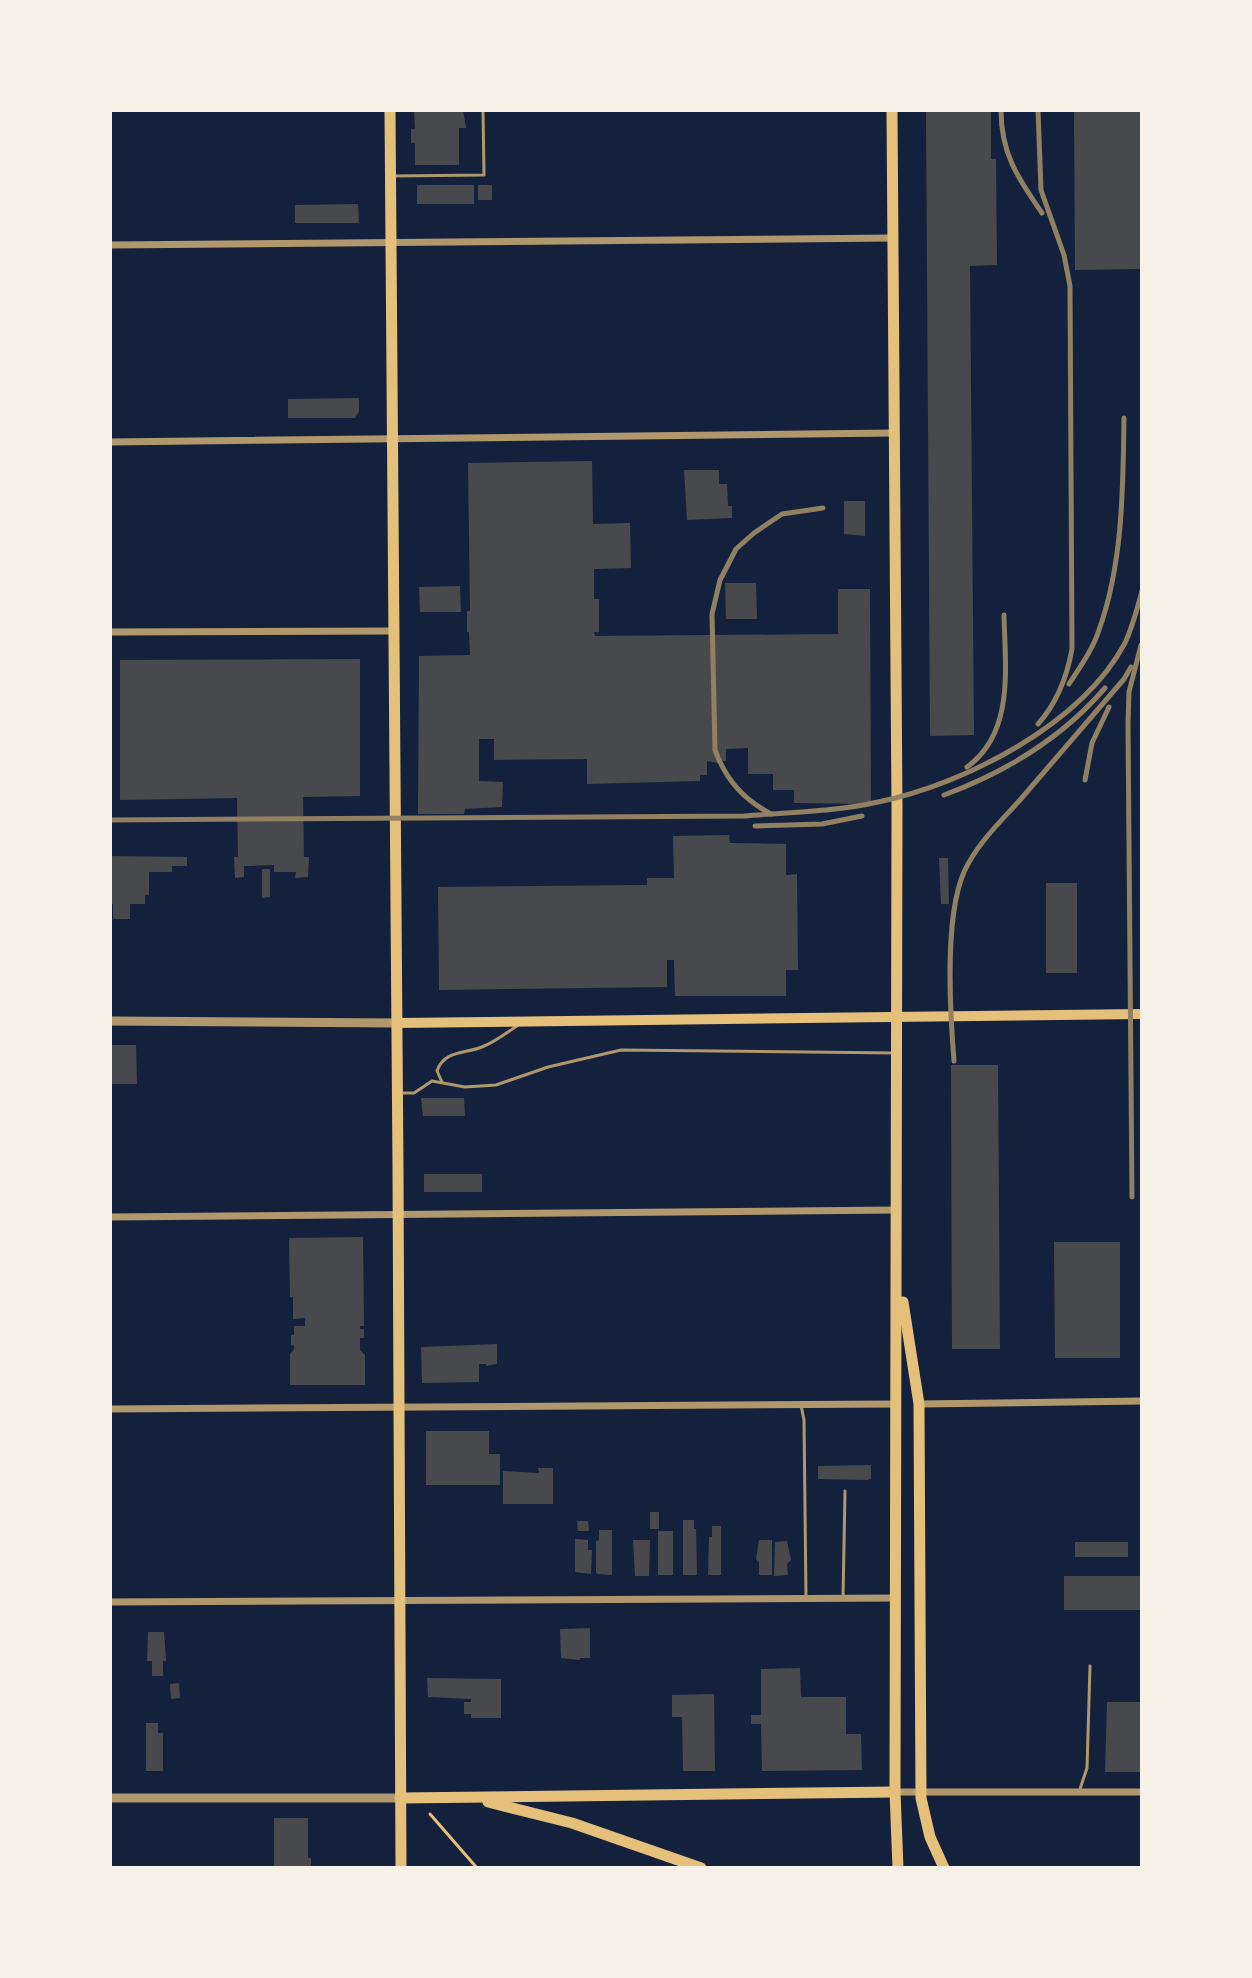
<svg xmlns="http://www.w3.org/2000/svg" width="1252" height="1978" font-family="Karla,sans-serif">
  <style>
    .building { fill: #48494c }
    .lines { fill: none; stroke-linecap: round; stroke-linejoin: round }
    .path { stroke: #e5c07b; stroke-width: 3 }
    .service { stroke: #b1986c; stroke-width: 3 }
    .minor { stroke: #b1986c; stroke-width: 7 }
    .tertiary { stroke: #b1986c; stroke-width: 9 }
    .secondary { stroke: #e5c07b; stroke-width: 10 }
    .primary { stroke: #e5c07b; stroke-width: 11 }
    .rail { stroke: #918062; stroke-width: 5 }
  </style>
  <rect width="100%" height="100%" fill="#14213d"/>
  <g class="building">
    <path d="M 414,110 L 463,110 L 466,128 L 459,128 L 459,165 L 415,165 L 415,143 L 411,143 L 411,129 L 415,129 Z"/>
    <path d="M 926,110 L 991,110 L 991,159 L 996,159 L 997,265 L 970,266 L 974,735 L 930,736 Z"/>
    <path d="M 1074,110 L 1142,110 L 1142,269 L 1075,270 Z"/>
    <rect x="417" y="185" width="57" height="19"/>
    <rect x="478" y="185" width="14" height="15"/>
    <path d="M 358,204 L 359,223 L 295,223 L 295,205 Z"/>
    <path d="M 359,398 L 359,411 L 355,418 L 288,418 L 288,399 Z"/>
    <path d="M 592,461 L 593,524 L 630,523 L 631,568 L 594,569 L 594,599 L 599,599 L 599,632 L 594,632 L 595,636 L 838,634 L 838,589 L 870,589 L 871,804 L 794,803 L 794,790 L 773,790 L 773,774 L 748,774 L 748,748 L 726,749 L 726,761 L 718,761 L 718,763 L 707,761 L 707,775 L 700,775 L 700,781 L 587,784 L 587,759 L 494,760 L 494,739 L 479,739 L 479,781 L 503,782 L 502,807 L 465,809 L 464,814 L 418,814 L 419,656 L 470,655 L 469,632 L 467,632 L 467,611 L 470,611 L 468,463 Z"/>
    <path d="M 684,470 L 719,470 L 719,484 L 727,484 L 728,506 L 732,506 L 732,518 L 687,520 Z"/>
    <path d="M 844,501 L 865,501 L 865,536 L 844,534 Z"/>
    <path d="M 725,583 L 756,583 L 757,619 L 726,619 Z"/>
    <path d="M 460,586 L 461,612 L 420,612 L 419,587 Z"/>
    <path d="M 360,659 L 360,796 L 303,797 L 304,857 L 309,857 L 308,877 L 295,878 L 296,872 L 274,872 L 274,865 L 250,866 L 244,866 L 244,877 L 235,878 L 234,857 L 238,857 L 237,798 L 120,800 L 120,660 Z"/>
    <path d="M 729,835 L 730,843 L 786,844 L 786,875 L 797,874 L 798,970 L 786,970 L 786,996 L 675,996 L 674,960 L 667,960 L 667,987 L 439,990 L 438,887 L 647,885 L 647,878 L 674,878 L 673,836 Z"/>
    <path d="M 110,856 L 187,857 L 187,866 L 172,866 L 172,872 L 149,872 L 149,895 L 145,895 L 145,904 L 130,904 L 130,919 L 113,919 L 113,904 L 110,904 Z"/>
    <path d="M 939,858 L 948,858 L 949,904 L 941,904 Z"/>
    <path d="M 262,869 L 270,869 L 270,897 L 262,898 Z"/>
    <rect x="1046" y="883" width="31" height="90"/>
    <path d="M 110,1045 L 136,1045 L 137,1084 L 110,1084 Z"/>
    <path d="M 951,1065 L 998,1065 L 1000,1349 L 952,1349 Z"/>
    <path d="M 421,1098 L 464,1098 L 465,1116 L 423,1116 Z"/>
    <rect x="424" y="1174" width="58" height="18"/>
    <path d="M 363,1237 L 364,1326 L 360,1326 L 360,1329 L 364,1329 L 364,1338 L 360,1338 L 360,1350 L 365,1355 L 365,1385 L 290,1385 L 290,1354 L 294,1349 L 294,1346 L 291,1345 L 291,1335 L 294,1335 L 294,1326 L 305,1326 L 305,1318 L 293,1319 L 293,1297 L 290,1297 L 289,1238 Z"/>
    <path d="M 1054,1242 L 1120,1242 L 1120,1358 L 1055,1358 Z"/>
    <path d="M 497,1344 L 497,1364 L 486,1366 L 486,1364 L 479,1364 L 479,1382 L 422,1383 L 421,1347 Z"/>
    <path d="M 426,1431 L 489,1431 L 489,1454 L 500,1454 L 500,1485 L 426,1485 Z"/>
    <path d="M 871,1465 L 871,1479 L 867,1480 L 818,1479 L 818,1466 Z"/>
    <path d="M 538,1468 L 553,1468 L 553,1504 L 503,1504 L 503,1471 L 539,1473 Z"/>
    <rect x="650" y="1512" width="9" height="17"/>
    <path d="M 683,1520 L 694,1520 L 694,1529 L 696,1529 L 697,1575 L 683,1575 Z"/>
    <path d="M 577,1521 L 588,1521 L 589,1531 L 578,1531 Z"/>
    <path d="M 712,1526 L 721,1526 L 721,1575 L 708,1575 L 709,1537 L 712,1537 Z"/>
    <path d="M 599,1530 L 612,1530 L 612,1575 L 597,1574 L 596,1572 L 596,1541 L 599,1540 Z"/>
    <rect x="658" y="1531" width="15" height="44"/>
    <path d="M 575,1539 L 588,1540 L 588,1550 L 592,1550 L 591,1574 L 575,1572 Z"/>
    <path d="M 633,1540 L 650,1540 L 649,1576 L 635,1576 Z"/>
    <path d="M 759,1540 L 772,1540 L 772,1575 L 759,1575 L 759,1562 L 756,1559 Z"/>
    <path d="M 787,1541 L 791,1560 L 787,1564 L 788,1575 L 774,1576 L 775,1542 Z"/>
    <rect x="1075" y="1542" width="53" height="15"/>
    <rect x="1064" y="1576" width="78" height="34"/>
    <path d="M 590,1628 L 590,1658 L 580,1658 L 580,1660 L 561,1658 L 560,1629 Z"/>
    <path d="M 148,1632 L 164,1632 L 166,1661 L 163,1661 L 163,1676 L 152,1676 L 152,1661 L 147,1661 Z"/>
    <path d="M 800,1668 L 801,1697 L 846,1697 L 846,1734 L 861,1734 L 862,1770 L 762,1771 L 761,1724 L 751,1724 L 751,1715 L 761,1715 L 761,1669 Z"/>
    <path d="M 427,1678 L 501,1679 L 501,1718 L 471,1718 L 471,1714 L 464,1714 L 464,1702 L 471,1702 L 471,1699 L 428,1697 Z"/>
    <path d="M 179,1683 L 180,1698 L 171,1699 L 170,1684 Z"/>
    <path d="M 714,1694 L 715,1771 L 683,1771 L 682,1717 L 672,1717 L 672,1695 Z"/>
    <path d="M 1107,1702 L 1142,1702 L 1142,1772 L 1105,1772 Z"/>
    <path d="M 146,1723 L 158,1723 L 158,1733 L 163,1733 L 163,1771 L 146,1771 Z"/>
    <path d="M 274,1818 L 308,1818 L 308,1858 L 311,1858 L 311,1868 L 274,1868 Z"/>
  </g>
  <g class="lines">
    <path class="path" d="M 430,1814 L 477,1868"/>
    <g class="service">
      <path d="M 393,176 L 484,175 L 483,110"/>
      <path d="M 442,1082 L 437,1071 C 444,1050 465,1054 482,1047 C 495,1042 506,1033 517,1026"/>
      <path d="M 401,1093 L 414,1093 L 432,1081 L 465,1087 L 496,1085 L 548,1067 L 621,1050 L 895,1053"/>
      <path d="M 801,1405 L 804,1420 L 806,1597"/>
      <path d="M 843,1599 L 845,1491"/>
      <path d="M 1079,1792 L 1087,1768 L 1090,1666"/>
    </g>
    <g class="minor">
      <path d="M 110,245 L 893,238"/>
      <path d="M 110,442 L 894,433"/>
      <path d="M 110,632 L 393,631"/>
      <path d="M 110,1217 L 897,1210"/>
      <path d="M 919,1404 L 1142,1401"/>
      <path d="M 110,1409 L 896,1404"/>
      <path d="M 110,1602 L 895,1598"/>
      <path d="M 895,1792 L 1142,1792"/>
    </g>
    <g class="tertiary">
      <path d="M 110,1021 L 397,1023"/>
      <path d="M 110,1798 L 400,1798"/>
    </g>
    <path class="secondary" d="M 397,1023 L 1142,1014"/>
    <g class="primary">
      <path d="M 390,110 L 398,1169 L 401,1868"/>
      <path d="M 892,110 L 897,808 L 895,1792 L 898,1868"/>
      <path d="M 903,1302 L 919,1404 L 921,1798 L 930,1837 L 944,1868"/>
      <path d="M 400,1798 L 895,1792"/>
      <path d="M 488,1802 L 572,1823 L 701,1868"/>
    </g>
    <g class="rail">
      <path d="M 1001,110 C 1001,154 1018,178 1042,213"/>
      <path d="M 1069,684 C 1080,667 1093,649 1099,630 C 1123,563 1123,488 1124,418"/>
      <path d="M 1038,724 C 1057,703 1067,677 1072,649 L 1070,286 L 1064,255 L 1041,190 L 1038,110"/>
      <path d="M 967,767 C 1015,733 1005,666 1004,615"/>
      <path d="M 1085,780 L 1092,743 L 1109,707"/>
      <path d="M 944,795 C 1006,772 1061,739 1105,688"/>
      <path d="M 771,814 C 743,799 726,780 715,750 L 712,614 L 720,580 L 736,549 L 754,533 L 782,514 L 823,508"/>
      <path d="M 110,820 L 744,816 C 788,812 834,812 878,802 C 965,784 1081,725 1125,643 C 1133,626 1137,609 1142,591"/>
      <path d="M 755,826 L 822,824 L 862,816"/>
      <path d="M 954,1061 C 950,1011 944,918 964,872 C 976,845 1000,822 1020,800 C 1055,759 1090,719 1124,679 L 1131,667"/>
      <path d="M 1132,1197 L 1128,724 L 1129,692 L 1141,645"/>
    </g>
  </g>
  <rect width="1252" height="1978" fill="none" stroke="#f6f1e7" stroke-width="224"/>
</svg>
